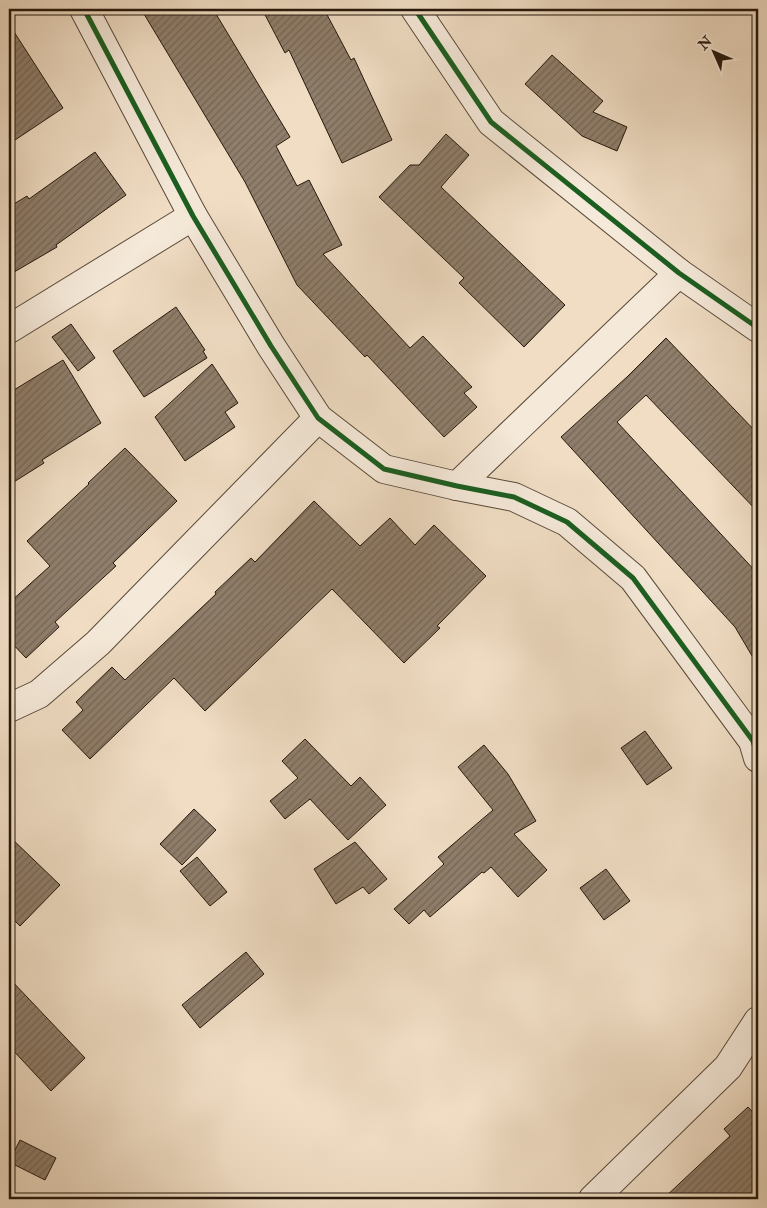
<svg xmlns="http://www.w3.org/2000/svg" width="767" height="1208" font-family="'IM FELL Double Pica',serif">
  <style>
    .building { fill: url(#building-hatch); stroke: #25180b }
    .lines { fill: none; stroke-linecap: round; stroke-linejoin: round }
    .minor-casing { stroke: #584939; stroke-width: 30 }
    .minor { stroke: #f5e9d9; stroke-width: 28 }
    .cycleway-casing { stroke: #f5e9d9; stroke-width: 8 }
    .cycleway { stroke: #1b5e20; stroke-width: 5 }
  </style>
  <defs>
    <pattern id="building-hatch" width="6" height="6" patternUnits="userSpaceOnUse" patternTransform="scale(1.25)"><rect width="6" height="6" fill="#8f7e6b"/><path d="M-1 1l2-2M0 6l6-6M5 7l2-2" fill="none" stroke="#756656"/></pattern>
  </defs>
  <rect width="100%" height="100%" fill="#f0ddc4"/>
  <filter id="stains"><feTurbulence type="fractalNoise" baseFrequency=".004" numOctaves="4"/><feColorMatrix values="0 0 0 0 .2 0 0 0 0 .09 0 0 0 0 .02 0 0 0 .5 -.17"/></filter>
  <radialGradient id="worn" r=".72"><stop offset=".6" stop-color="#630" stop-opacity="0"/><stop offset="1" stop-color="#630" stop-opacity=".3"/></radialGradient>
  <g class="building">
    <path d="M 141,9 L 213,9 L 290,137 L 276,146 L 297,186 L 309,180 L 342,245 L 323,254 L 410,348 L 423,336 L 472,387 L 464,393 L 477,407 L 444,437 L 367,355 L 365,357 L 297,285 L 245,182 Z"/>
    <path d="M 262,9 L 324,9 L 351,60 L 354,58 L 392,140 L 342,163 L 289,50 L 285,53 Z"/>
    <path d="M 9,24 L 63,108 L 9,144 Z"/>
    <path d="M 552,55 L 603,101 L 593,112 L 627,127 L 617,151 L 582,136 L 525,84 Z"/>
    <path d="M 446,134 L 469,155 L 441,187 L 565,305 L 524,347 L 459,283 L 464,278 L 379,197 L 410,165 L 419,165 Z"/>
    <path d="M 95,152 L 126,195 L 56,245 L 57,247 L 9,275 L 9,207 L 27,196 L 29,199 Z"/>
    <path d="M 176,307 L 205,350 L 203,351 L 207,358 L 144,397 L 113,351 Z"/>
    <path d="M 71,324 L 95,358 L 78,371 L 52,337 Z"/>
    <path d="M 666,338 L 758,434 L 758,512 L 646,395 L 617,422 L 758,574 L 758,666 L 735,627 L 561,437 L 628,376 Z"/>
    <path d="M 63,360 L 101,423 L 42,460 L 44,463 L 9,485 L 9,393 Z"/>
    <path d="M 212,364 L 238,403 L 225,412 L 235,427 L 185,461 L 155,417 Z"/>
    <path d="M 125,448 L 177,501 L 113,563 L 116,566 L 55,622 L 59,627 L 26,658 L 9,640 L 9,603 L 50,566 L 27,541 L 89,484 L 88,483 Z"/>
    <path d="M 314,501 L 360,546 L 390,518 L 415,545 L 434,525 L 486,576 L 437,626 L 440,628 L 404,663 L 332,589 L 205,711 L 174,678 L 90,759 L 62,730 L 83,710 L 76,702 L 112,667 L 125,680 L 216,594 L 215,592 L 251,558 L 255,562 Z"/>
    <path d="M 645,731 L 672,768 L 647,785 L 621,748 Z"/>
    <path d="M 305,739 L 351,786 L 360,777 L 386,805 L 348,840 L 310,799 L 285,819 L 270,801 L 298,778 L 282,761 Z"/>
    <path d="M 484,745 L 508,774 L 536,821 L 514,834 L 547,870 L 518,897 L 491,867 L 484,873 L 482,872 L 430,917 L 424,910 L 409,924 L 394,909 L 444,864 L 438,857 L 493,810 L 458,767 Z"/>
    <path d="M 194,809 L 216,830 L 182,865 L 160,844 Z"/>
    <path d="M 9,836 L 60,885 L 20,926 L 9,915 Z"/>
    <path d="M 355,842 L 387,879 L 369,894 L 363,887 L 336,904 L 314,869 Z"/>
    <path d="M 197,857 L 227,892 L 210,906 L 180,871 Z"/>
    <path d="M 606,869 L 630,901 L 604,920 L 580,888 Z"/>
    <path d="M 246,952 L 264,974 L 200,1028 L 182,1005 Z"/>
    <path d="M 9,978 L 85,1058 L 51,1091 L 9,1046 Z"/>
    <path d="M 748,1107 L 758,1118 L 758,1190 L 749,1199 L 663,1199 L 730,1136 L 724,1129 Z"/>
    <path d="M 20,1140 L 56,1158 L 45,1180 L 9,1162 Z"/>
  </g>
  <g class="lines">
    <g class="minor-casing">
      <g id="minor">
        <path d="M 84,9 L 193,216 L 271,346 L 318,418 L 384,469 L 457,486 L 514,497 L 567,522 L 633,578 L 753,741 L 758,758"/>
        <path d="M 415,9 L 491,122 L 679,273 L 758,328"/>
        <path d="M 9,329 L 193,216"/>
        <path d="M 457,486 L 679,273"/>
        <path d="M 9,708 L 39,694 L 98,643 L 318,418"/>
        <path d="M 593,1199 L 728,1067 L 758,1021"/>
      </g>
    </g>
    <use href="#minor" class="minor"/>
    <g class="cycleway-casing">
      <g id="cycleway">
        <path d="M 84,9 L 193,216 L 271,346 L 318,418 L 384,469 L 457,486 L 514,497 L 567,522 L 633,578 L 753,741 L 758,758"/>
        <path d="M 415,9 L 491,122 L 679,273 L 758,328"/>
      </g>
    </g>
    <use href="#cycleway" class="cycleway"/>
  </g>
  <rect width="767" height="1208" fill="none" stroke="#f0ddc4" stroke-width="30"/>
  <rect x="10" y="10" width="747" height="1188" fill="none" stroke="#25180b" stroke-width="2.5"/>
  <rect x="15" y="15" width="737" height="1178" fill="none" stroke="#25180b"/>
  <g transform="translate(714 52) rotate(315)" stroke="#f5e9d9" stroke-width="4" paint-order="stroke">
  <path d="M0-4L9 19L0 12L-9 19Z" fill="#25180b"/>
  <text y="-8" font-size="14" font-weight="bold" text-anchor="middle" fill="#25180b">N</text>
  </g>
  <rect width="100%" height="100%" filter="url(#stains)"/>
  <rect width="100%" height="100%" fill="url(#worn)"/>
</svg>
